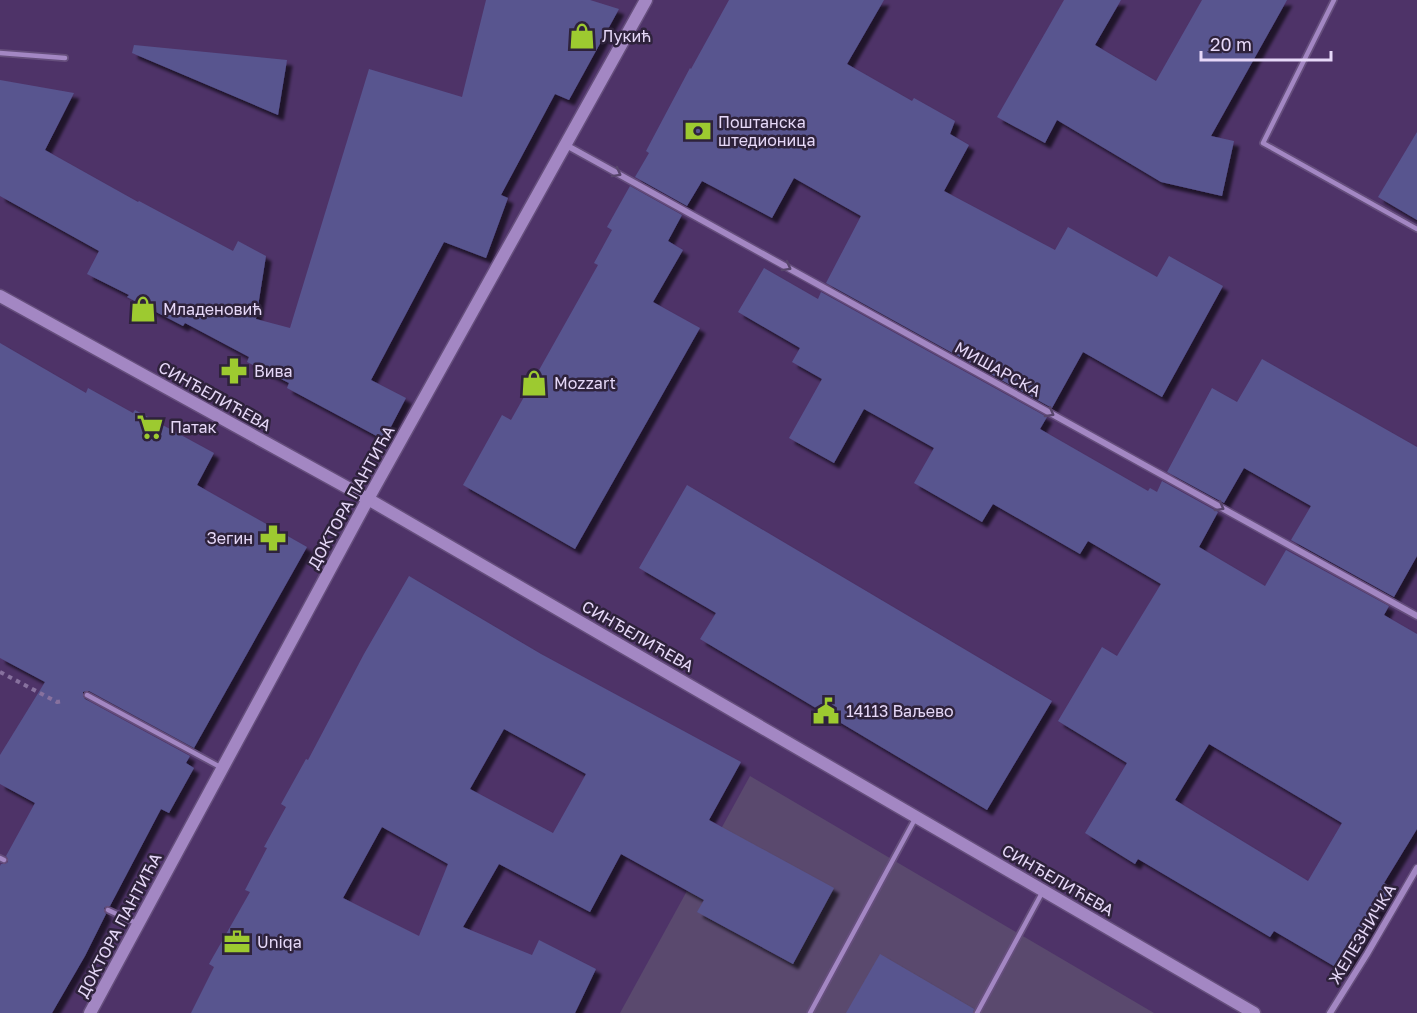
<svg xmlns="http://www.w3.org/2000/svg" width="1417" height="1013" font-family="'Golos Text',sans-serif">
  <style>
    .green { fill: #5a496e }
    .building { fill: #58558f; fill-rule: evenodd; filter: url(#shadow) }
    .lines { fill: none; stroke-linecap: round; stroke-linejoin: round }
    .lane-casing { stroke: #654e7c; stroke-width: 8 }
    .street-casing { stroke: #654e7c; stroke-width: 9 }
    .secondary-casing { stroke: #654e7c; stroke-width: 15 }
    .path { stroke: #87719e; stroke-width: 4; stroke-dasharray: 4.5 4.5; stroke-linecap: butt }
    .lane { stroke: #a387c3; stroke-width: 4.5 }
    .street { stroke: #a387c3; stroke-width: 6 }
    .secondary { stroke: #a387c3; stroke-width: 12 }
    .oneway { stroke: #57456b }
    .labels { text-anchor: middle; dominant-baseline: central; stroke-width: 5; stroke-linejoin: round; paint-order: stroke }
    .poi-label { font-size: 16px; fill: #e6d8f8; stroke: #2e223b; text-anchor: start }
    .street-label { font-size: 16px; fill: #e6d8f8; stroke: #2e223b }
  </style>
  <defs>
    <filter id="shadow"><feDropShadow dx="5.5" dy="5.5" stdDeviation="1.5" flood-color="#0009"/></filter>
  </defs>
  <rect width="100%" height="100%" fill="#4e3368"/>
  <path class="green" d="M 750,776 L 1154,1013 L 620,1013 Z"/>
  <g class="building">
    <path d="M 486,0 L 590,0 L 619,9 L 569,100 L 555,94 L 501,195 L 508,198 L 486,258 L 444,242 L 371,380 L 406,398 L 384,440 L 287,388 L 289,383 L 247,362 L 249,357 L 185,323 L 183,326 L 127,297 L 129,295 L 87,274 L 99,251 L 0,196 L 0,80 L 74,93 L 45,150 L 138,202 L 139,201 L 233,251 L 238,241 L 266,256 L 256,319 L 290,328 L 369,69 L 462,97 Z"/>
    <path d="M 729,0 L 884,0 L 847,64 L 912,101 L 914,98 L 955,121 L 950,134 L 969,145 L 944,191 L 1055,250 L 1068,227 L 1157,277 L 1169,256 L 1223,286 L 1162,397 L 1083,352 L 1052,408 L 826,283 L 861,216 L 794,178 L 772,218 L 702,181 L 687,206 L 635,177 L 649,153 L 646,151 L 690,68 L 691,69 Z"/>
    <path d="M 1064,0 L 1121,0 L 1095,45 L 1156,81 L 1202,0 L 1287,0 L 1211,136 L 1234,141 L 1222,196 L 1161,182 L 1057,120 L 1045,143 L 997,117 Z"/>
    <path d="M 134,45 L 287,60 L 278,115 L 132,53 Z"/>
    <path d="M 1417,132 L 1417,220 L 1378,197 Z"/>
    <path d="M 630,186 L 682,215 L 668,241 L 683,250 L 653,302 L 700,328 L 575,549 L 463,485 L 502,415 L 511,420 L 598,265 L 594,263 L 612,230 L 607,227 Z"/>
    <path d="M 764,268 L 818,299 L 821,292 L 1047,417 L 1040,429 L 1148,491 L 1150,488 L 1157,492 L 1162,481 L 1218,512 L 1199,547 L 1265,586 L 1286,550 L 1389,606 L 1384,615 L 1417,634 L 1417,829 L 1384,883 L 1392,888 L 1344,972 L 1274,931 L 1270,937 L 1138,859 L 1135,864 L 1085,833 L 1127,763 L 1058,721 L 1102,647 L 1117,656 L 1161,584 L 1088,541 L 1080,554 L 993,504 L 982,522 L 914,483 L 934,448 L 864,409 L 834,463 L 789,438 L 822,379 L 792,362 L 800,348 L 738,312 ZM 1209,744 L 1342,823 L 1308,881 L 1175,800 Z"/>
    <path d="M 0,343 L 86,393 L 88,388 L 133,413 L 135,410 L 214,453 L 197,485 L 307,547 L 194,748 L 89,691 L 86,691 L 83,692 L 83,696 L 85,699 L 190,756 L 186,763 L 194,768 L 169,813 L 161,809 L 110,906 L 107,906 L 104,908 L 104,911 L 106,914 L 85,956 L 52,1013 L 0,1013 L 0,866 L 1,864 L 5,864 L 8,862 L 8,859 L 6,856 L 35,803 L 0,784 L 0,755 L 45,682 L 0,658 Z"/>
    <path d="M 1262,359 L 1417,447 L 1417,556 L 1394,597 L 1291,540 L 1311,506 L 1244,468 L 1224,503 L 1167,472 L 1212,388 L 1237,402 Z"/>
    <path d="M 687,485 L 1052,701 L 987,810 L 700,639 L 716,613 L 639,568 Z"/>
    <path d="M 409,576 L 541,654 L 741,762 L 709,820 L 834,888 L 793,964 L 697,912 L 704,900 L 621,854 L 590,912 L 499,864 L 463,927 L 532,955 L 539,940 L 596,969 L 575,1013 L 191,1013 L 214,967 L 209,964 L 250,892 L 245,890 L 267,848 L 264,847 L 286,807 L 281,804 L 306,759 L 308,760 L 364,654 ZM 504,729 L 586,774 L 553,833 L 470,789 ZM 382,827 L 448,864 L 419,936 L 343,898 Z"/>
    <path d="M 880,954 L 974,1009 L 973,1013 L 846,1013 Z"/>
  </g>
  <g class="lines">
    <g class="lane-casing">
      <g id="lane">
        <path d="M 1334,0 L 1263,143 L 1417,229"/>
        <path d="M 0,53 L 65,58"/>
        <path d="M 87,695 L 222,768"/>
        <path d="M 0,858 L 4,860"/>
        <path d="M 108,910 L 136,923"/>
        <path d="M 810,1013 L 915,819"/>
        <path d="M 977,1013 L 1043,891"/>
      </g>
    </g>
    <g class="street-casing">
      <g id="street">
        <path d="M 566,145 L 1417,616"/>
        <path d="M 1330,1013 L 1367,954 L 1417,868"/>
      </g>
    </g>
    <g class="secondary-casing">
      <g id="secondary">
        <path d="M 0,296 L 368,499 L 1254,1013"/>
        <path d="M 90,1013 L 368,499 L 646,0"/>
      </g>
    </g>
    <path class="path" d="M 0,672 L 57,702 L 63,701"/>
    <use href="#lane" class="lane"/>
    <use href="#street" class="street"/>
    <use href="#secondary" class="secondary"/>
  </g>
  <defs><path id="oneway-chevron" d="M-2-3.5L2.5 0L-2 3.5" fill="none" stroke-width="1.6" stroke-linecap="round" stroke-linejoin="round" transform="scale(1.5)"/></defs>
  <g class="oneway">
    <use href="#oneway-chevron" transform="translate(617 173) rotate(29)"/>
    <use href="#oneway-chevron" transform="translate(787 267) rotate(29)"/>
    <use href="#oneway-chevron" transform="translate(1050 413) rotate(29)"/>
    <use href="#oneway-chevron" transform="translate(1220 507) rotate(29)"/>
  </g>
  <defs>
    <g id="shop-bare" transform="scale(2.07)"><path d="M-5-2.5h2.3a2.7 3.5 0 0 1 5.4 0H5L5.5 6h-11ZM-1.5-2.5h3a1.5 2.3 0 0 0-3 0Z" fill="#9dca30" stroke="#2e223b" stroke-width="2.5" paint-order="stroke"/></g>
    <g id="bank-bare" transform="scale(2.07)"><path d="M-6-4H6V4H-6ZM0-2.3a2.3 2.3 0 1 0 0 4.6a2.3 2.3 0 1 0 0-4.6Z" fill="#9dca30" stroke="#2e223b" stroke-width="2.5" paint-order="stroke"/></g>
    <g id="pharmacy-bare" transform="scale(2.07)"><path d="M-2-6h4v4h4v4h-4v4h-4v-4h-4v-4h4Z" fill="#9dca30" stroke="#2e223b" stroke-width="2.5" paint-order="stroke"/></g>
    <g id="supermarket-bare" transform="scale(2.07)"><path d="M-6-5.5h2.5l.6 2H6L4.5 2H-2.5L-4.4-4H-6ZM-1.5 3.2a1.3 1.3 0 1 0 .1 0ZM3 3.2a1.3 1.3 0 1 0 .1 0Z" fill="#9dca30" stroke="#2e223b" stroke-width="2.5" paint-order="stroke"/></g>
    <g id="civic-bare" transform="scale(2.07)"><path d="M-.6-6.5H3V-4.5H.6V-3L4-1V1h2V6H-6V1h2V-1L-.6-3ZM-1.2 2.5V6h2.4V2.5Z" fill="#9dca30" stroke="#2e223b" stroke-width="2.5" paint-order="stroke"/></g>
    <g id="office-bare" transform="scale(2.07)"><path d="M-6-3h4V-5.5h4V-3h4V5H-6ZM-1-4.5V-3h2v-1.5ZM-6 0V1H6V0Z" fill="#9dca30" stroke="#2e223b" stroke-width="2.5" paint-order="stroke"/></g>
  </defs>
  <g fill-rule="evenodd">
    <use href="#shop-bare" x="582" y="36"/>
    <use href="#bank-bare" x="698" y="131"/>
    <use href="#shop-bare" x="143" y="309"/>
    <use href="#pharmacy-bare" x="234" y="371"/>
    <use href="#shop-bare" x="534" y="383"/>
    <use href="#supermarket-bare" x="150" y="427"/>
    <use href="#pharmacy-bare" x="273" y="538"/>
    <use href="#civic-bare" x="826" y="711"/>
    <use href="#office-bare" x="237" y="942"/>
  </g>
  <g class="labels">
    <g class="poi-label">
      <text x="602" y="36">Лукић</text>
      <text x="718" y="122">Поштанска<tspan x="718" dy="18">штедионица</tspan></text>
      <text x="163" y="309">Младеновић</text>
      <text x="254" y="371">Вива</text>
      <text x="554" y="383">Mozzart</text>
      <text x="170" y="427">Патак</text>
      <text x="253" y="538" text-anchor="end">Зегин</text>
      <text x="846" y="711">14113 Ваљево</text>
      <text x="257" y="942">Uniqa</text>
    </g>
    <g class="street-label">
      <text transform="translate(998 369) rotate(29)">МИШАРСКА</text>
      <text transform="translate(215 396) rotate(29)">СИНЂЕЛИЋЕВА</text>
      <text transform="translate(351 497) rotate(-61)">ДОКТОРА ПАНТИЋА</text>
      <text transform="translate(638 636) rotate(30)">СИНЂЕЛИЋЕВА</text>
      <text transform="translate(1058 880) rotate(30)">СИНЂЕЛИЋЕВА</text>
      <text transform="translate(119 925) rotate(-62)">ДОКТОРА ПАНТИЋА</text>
      <text transform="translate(1362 934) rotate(-59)">ЖЕЛЕЗНИЧКА</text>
    </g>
  </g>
  <path d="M1201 51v9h130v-9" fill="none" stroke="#e6d8f8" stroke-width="3"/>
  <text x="1210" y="51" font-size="18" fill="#e6d8f8" stroke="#2e223b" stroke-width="4.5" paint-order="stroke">20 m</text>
</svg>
